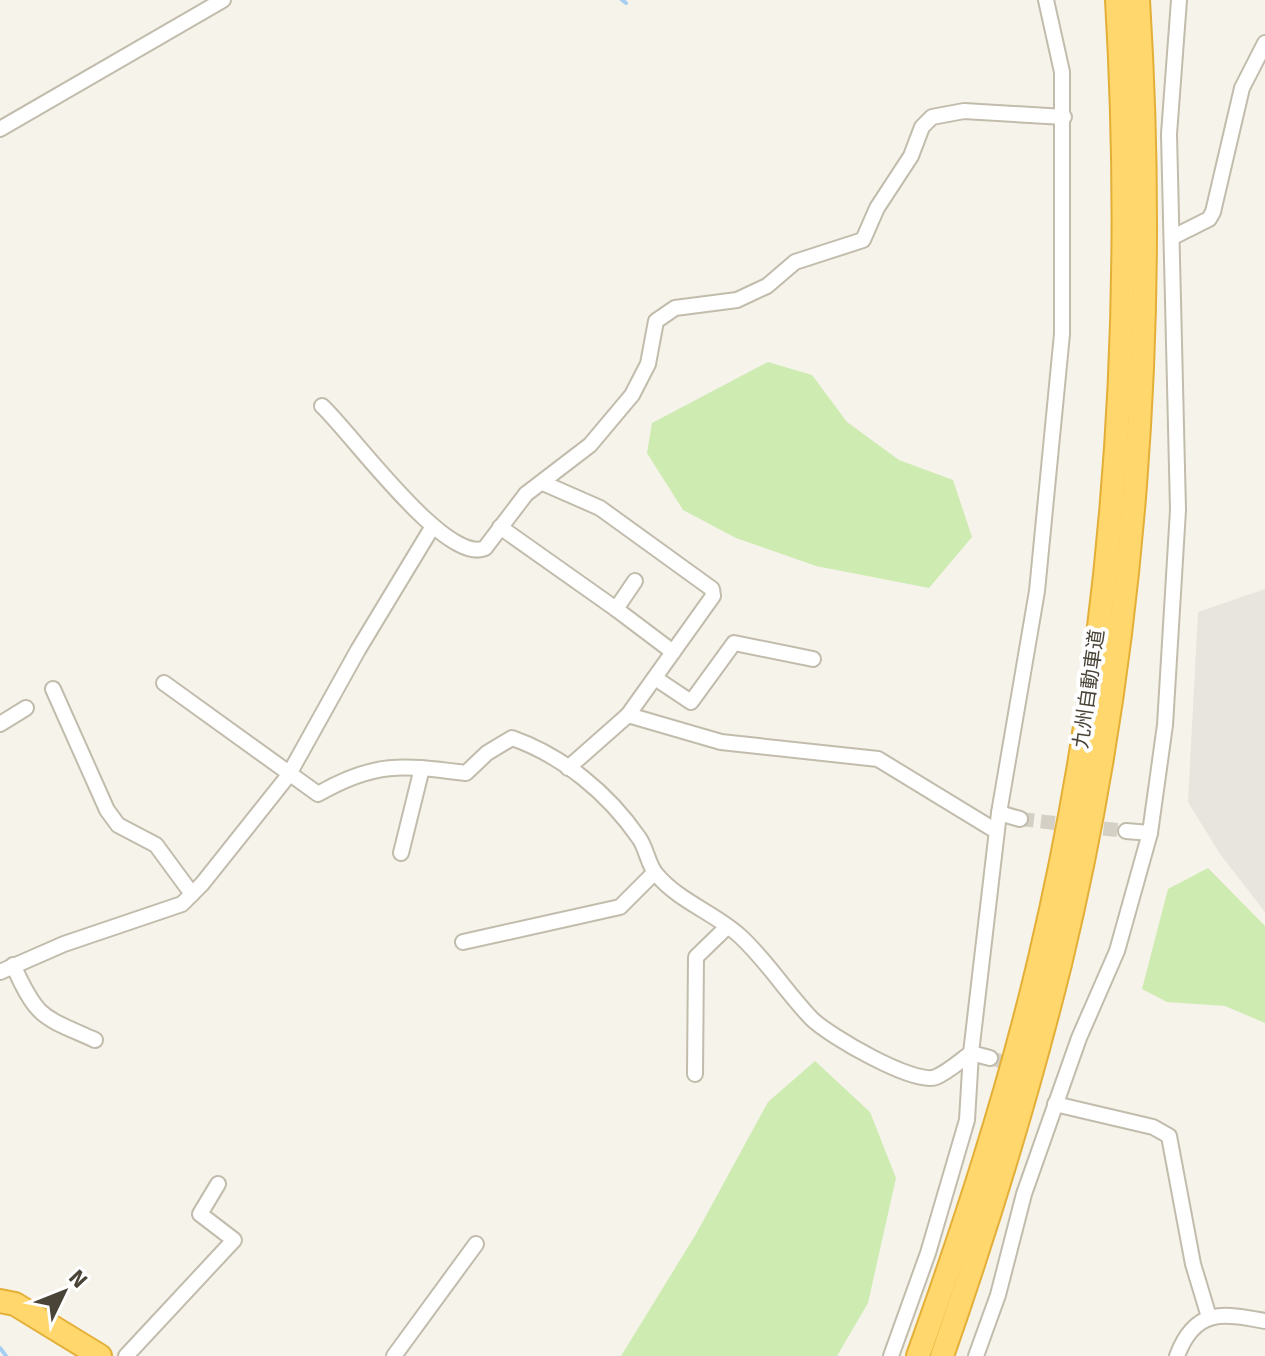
<svg xmlns="http://www.w3.org/2000/svg" width="1265" height="1356" font-family="Signika,'Noto Sans JP',sans-serif">
  <style>
    .industrial { fill: #e8e5df }
    .green { fill: #ceebb2 }
    .lines { fill: none; stroke-linecap: round; stroke-linejoin: round }
    .stream { stroke: #a6cef3; stroke-width: 4 }
    .minor-tunnel { stroke: #d4d0c6; stroke-width: 14; stroke-dasharray: 14 7; stroke-linecap: butt }
    .minor-casing { stroke: #c2bcac; stroke-width: 18 }
    .highway-casing { stroke: #e3af37; stroke-width: 26 }
    .minor { stroke: #fff; stroke-width: 14 }
    .highway { stroke: #ffd76c; stroke-width: 22 }
    .labels { text-anchor: middle; dominant-baseline: central; stroke-width: 8; stroke-linejoin: round; paint-order: stroke }
    .street-label { font-size: 20px; fill: #4a4438; stroke: #fff }
  </style>
  <rect width="100%" height="100%" fill="#f6f3ea"/>
  <path class="industrial" d="M 1265,589 L 1265,912 L 1220,854 L 1188,802 L 1198,612 Z"/>
  <g class="green">
    <path d="M 768,362 L 812,375 L 847,422 L 899,460 L 953,480 L 972,537 L 929,588 L 816,566 L 736,538 L 683,510 L 647,453 L 652,423 Z"/>
    <path d="M 1208,868 L 1265,926 L 1265,1023 L 1225,1006 L 1167,1002 L 1142,989 L 1168,889 Z"/>
    <path d="M 815,1061 L 870,1112 L 896,1178 L 868,1303 L 837,1356 L 621,1356 L 696,1234 L 768,1102 Z"/>
  </g>
  <g class="lines">
    <g class="stream">
      <path d="M 622,0 L 626,3"/>
      <path d="M 0,1348 L 6,1356"/>
    </g>
    <g class="minor-tunnel">
      <path d="M 1020,819 L 1126,831"/>
      <path d="M 990,1058 L 1049,1074"/>
    </g>
    <g class="minor-casing">
      <g id="minor">
        <path d="M 0,129 L 223,0"/>
        <path d="M 1173,237 L 1209,219 L 1213,212 L 1242,88 L 1265,43"/>
        <path d="M 322,406 C 349,430 446,566 485,548 L 526,494 L 590,445 L 632,395 L 648,364 L 656,321 L 675,308 L 737,300 L 767,286 L 795,262 L 863,240 L 877,208 L 911,156 L 922,127 L 932,117 L 964,111 L 1064,117"/>
        <path d="M 543,483 L 600,508 L 712,589 L 713,596 L 628,715"/>
        <path d="M 500,527 L 616,609"/>
        <path d="M 635,581 L 616,609 L 673,652"/>
        <path d="M 655,678 L 691,702 L 734,643 L 813,659"/>
        <path d="M 164,683 L 318,794 C 375,761 403,765 466,773 L 487,753 L 512,738 C 563,756 608,793 639,838 C 647,849 648,866 657,875 C 680,902 715,913 740,936 C 767,961 787,993 812,1019 C 828,1035 915,1086 936,1077 C 948,1072 960,1061 971,1053 L 990,1058"/>
        <path d="M 53,689 L 107,810 L 118,825 L 156,845 L 192,894"/>
        <path d="M 0,724 L 26,708"/>
        <path d="M 568,768 L 628,715 L 721,742 L 878,759 L 996,831"/>
        <path d="M 999,813 L 1020,819"/>
        <path d="M 1126,831 L 1150,833"/>
        <path d="M 401,853 L 422,768"/>
        <path d="M 463,942 L 620,907 L 654,873"/>
        <path d="M 13,965 C 38,1020 42,1016 95,1040"/>
        <path d="M 0,972 L 64,944 L 182,904 L 202,884 L 288,776 L 358,650 L 433,526"/>
        <path d="M 695,1074 L 696,957 L 727,927"/>
        <path d="M 1055,1104 L 1153,1127 L 1169,1136 L 1193,1264 L 1209,1317"/>
        <path d="M 126,1356 L 234,1240 L 200,1214 L 218,1184"/>
        <path d="M 394,1356 L 476,1244"/>
        <path d="M 891,1356 L 928,1253 L 967,1120 L 971,1053 L 999,813 L 1037,591 L 1062,334 L 1062,72 L 1046,0"/>
        <path d="M 976,1356 L 998,1295 L 1024,1194 L 1079,1038 L 1117,951 L 1150,833 L 1165,725 L 1178,510 L 1169,134 L 1179,0"/>
        <path d="M 1177,1356 C 1195,1308 1222,1313 1265,1321"/>
      </g>
    </g>
    <g class="highway-casing">
      <g id="highway">
        <path d="M 0,1301 L 15,1304 L 100,1356"/>
        <path d="M 918,1356 C 965,1225 1008,1094 1040,958 C 1114,645 1136,320 1117,0"/>
        <path d="M 942,1356 C 987,1227 1027,1097 1060,964 C 1136,651 1158,321 1138,0"/>
      </g>
    </g>
    <use href="#minor" class="minor"/>
    <use href="#highway" class="highway"/>
  </g>
  <g class="labels">
    <g class="street-label">
      <text transform="translate(1089 689) rotate(-82)">九州自動車道</text>
    </g>
  </g>
  <g transform="translate(64 1292) rotate(47)" stroke="#ffffff" stroke-width="6" paint-order="stroke">
  <path d="M0-6L14 30L0 20L-14 30Z" fill="#4a4438"/>
  <text y="-12" font-size="22" font-weight="bold" text-anchor="middle" fill="#4a4438">N</text>
  </g>
</svg>
